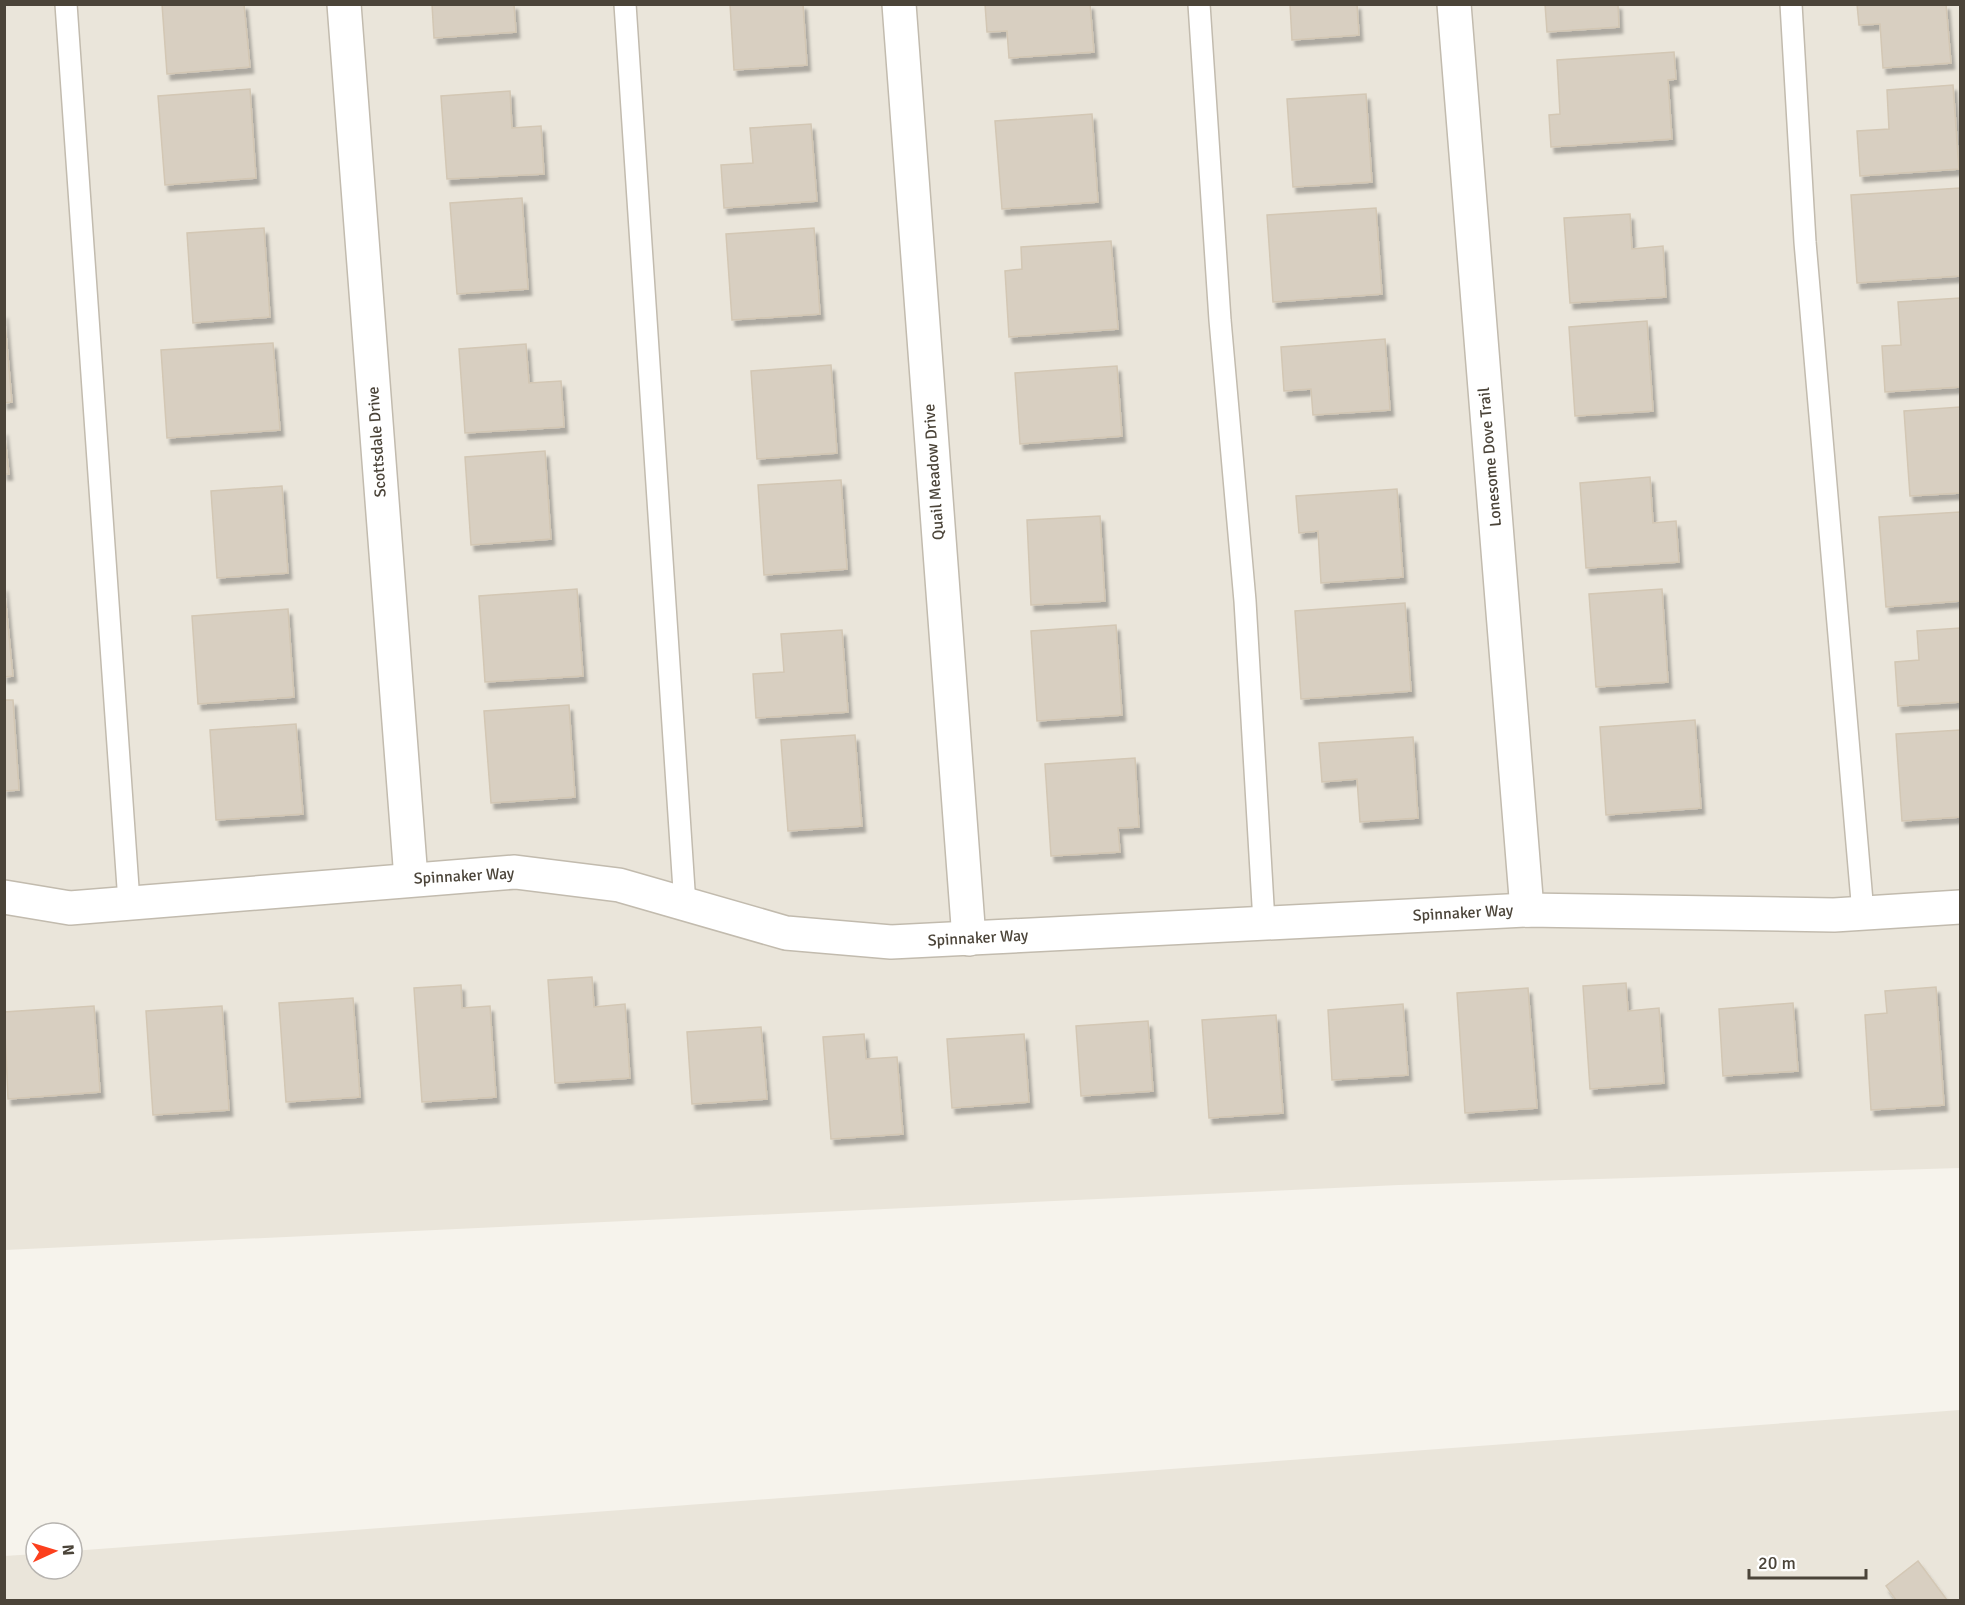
<svg xmlns="http://www.w3.org/2000/svg" width="1965" height="1605" font-family="Signika,sans-serif">
  <style>
    .residential { fill: #eae5da }
    .building { fill: #d8cfc1; stroke: #d3c7b4; stroke-width: 1.5; filter: url(#shadow) }
    .lines { fill: none; stroke-linecap: round; stroke-linejoin: round }
    .service-casing { stroke: #c2bbae; stroke-width: 24 }
    .minor-casing { stroke: #c2bbae; stroke-width: 36 }
    .service { stroke: #fff; stroke-width: 21 }
    .minor { stroke: #fff; stroke-width: 33 }
    .labels { text-anchor: middle; dominant-baseline: central; stroke-width: 4.5; stroke-linejoin: round; paint-order: stroke }
    .street-label { font-size: 16px; fill: #4b4439; stroke: #fff }
  </style>
  <defs>
    <filter id="shadow"><feDropShadow dx="3.5" dy="6" stdDeviation="1.5" flood-color="#0004"/></filter>
  </defs>
  <rect width="100%" height="100%" fill="#f6f3ec"/>
  <g class="residential">
    <path d="M 4,5 L 1960,5 L 1960,1168 L 1399,1185 L 5,1250 Z"/>
    <path d="M 1960,1410 L 1960,1600 L 5,1600 L 4,1556 L 36,1554 L 36,1569 L 72,1569 L 72,1551 Z"/>
  </g>
  <g class="building">
    <path d="M 162,4 L 244,4 L 250,67 L 167,74 Z"/>
    <path d="M 432,4 L 514,4 L 516,32 L 434,38 Z"/>
    <path d="M 730,4 L 803,4 L 807,65 L 734,70 Z"/>
    <path d="M 985,4 L 1090,4 L 1094,52 L 1009,58 L 1007,31 L 987,32 Z"/>
    <path d="M 1290,4 L 1357,4 L 1359,35 L 1292,40 Z"/>
    <path d="M 1545,4 L 1618,4 L 1619,27 L 1547,32 Z"/>
    <path d="M 1857,4 L 1946,4 L 1951,63 L 1883,68 L 1880,24 L 1859,25 Z"/>
    <path d="M 1674,52 L 1676,79 L 1668,80 L 1672,139 L 1551,147 L 1549,115 L 1560,114 L 1557,60 Z"/>
    <path d="M 1953,85 L 1959,169 L 1860,176 L 1857,131 L 1889,129 L 1887,90 Z"/>
    <path d="M 250,89 L 256,178 L 165,185 L 158,96 Z"/>
    <path d="M 510,91 L 512,128 L 541,126 L 544,174 L 447,179 L 441,96 Z"/>
    <path d="M 1366,94 L 1372,182 L 1293,187 L 1287,99 Z"/>
    <path d="M 1092,114 L 1098,202 L 1002,209 L 995,121 Z"/>
    <path d="M 811,124 L 817,201 L 724,208 L 721,165 L 753,163 L 750,128 Z"/>
    <path d="M 1960,188 L 1960,276 L 1857,283 L 1851,195 Z"/>
    <path d="M 522,198 L 528,289 L 457,294 L 450,203 Z"/>
    <path d="M 1376,208 L 1382,294 L 1273,302 L 1267,215 Z"/>
    <path d="M 1630,214 L 1632,249 L 1663,246 L 1666,297 L 1570,303 L 1564,218 Z"/>
    <path d="M 264,228 L 270,317 L 193,323 L 187,233 Z"/>
    <path d="M 814,228 L 820,314 L 732,320 L 726,234 Z"/>
    <path d="M 1111,241 L 1118,329 L 1009,337 L 1005,271 L 1022,269 L 1021,247 Z"/>
    <path d="M 1960,298 L 1960,387 L 1885,392 L 1882,346 L 1901,345 L 1898,302 Z"/>
    <path d="M 4,312 L 12,402 L 4,403 Z"/>
    <path d="M 1647,321 L 1653,411 L 1575,416 L 1569,327 Z"/>
    <path d="M 1385,339 L 1390,410 L 1313,415 L 1311,389 L 1284,391 L 1281,347 Z"/>
    <path d="M 273,343 L 280,430 L 167,438 L 161,350 Z"/>
    <path d="M 526,344 L 529,383 L 561,381 L 564,427 L 465,433 L 459,349 Z"/>
    <path d="M 831,365 L 837,453 L 757,459 L 751,371 Z"/>
    <path d="M 1117,366 L 1122,436 L 1020,444 L 1015,373 Z"/>
    <path d="M 1960,407 L 1960,493 L 1910,496 L 1904,411 Z"/>
    <path d="M 4,429 L 9,474 L 4,474 Z"/>
    <path d="M 545,451 L 551,539 L 471,545 L 465,457 Z"/>
    <path d="M 1650,477 L 1653,523 L 1676,521 L 1679,562 L 1586,568 L 1580,483 Z"/>
    <path d="M 841,480 L 847,569 L 764,575 L 758,485 Z"/>
    <path d="M 282,486 L 288,573 L 217,578 L 211,491 Z"/>
    <path d="M 1397,489 L 1403,577 L 1321,583 L 1318,531 L 1299,533 L 1296,496 Z"/>
    <path d="M 1960,512 L 1960,601 L 1886,607 L 1879,517 Z"/>
    <path d="M 1100,516 L 1105,601 L 1031,605 L 1027,520 Z"/>
    <path d="M 4,585 L 13,676 L 4,677 Z"/>
    <path d="M 577,589 L 583,676 L 485,682 L 479,596 Z"/>
    <path d="M 1662,589 L 1668,682 L 1596,687 L 1589,594 Z"/>
    <path d="M 1405,603 L 1411,691 L 1301,699 L 1295,611 Z"/>
    <path d="M 288,609 L 294,697 L 198,704 L 192,616 Z"/>
    <path d="M 1116,625 L 1122,715 L 1037,721 L 1031,631 Z"/>
    <path d="M 1960,628 L 1960,702 L 1898,706 L 1895,662 L 1919,660 L 1917,631 Z"/>
    <path d="M 842,630 L 848,712 L 756,718 L 753,674 L 784,672 L 781,634 Z"/>
    <path d="M 4,700 L 13,700 L 19,790 L 4,791 Z"/>
    <path d="M 569,705 L 575,797 L 491,803 L 484,711 Z"/>
    <path d="M 1695,720 L 1701,808 L 1606,815 L 1600,727 Z"/>
    <path d="M 296,724 L 303,814 L 216,820 L 210,730 Z"/>
    <path d="M 1960,730 L 1960,817 L 1902,821 L 1896,734 Z"/>
    <path d="M 855,735 L 862,826 L 788,831 L 781,740 Z"/>
    <path d="M 1413,737 L 1418,818 L 1360,822 L 1357,779 L 1322,782 L 1319,743 Z"/>
    <path d="M 1135,758 L 1139,827 L 1118,828 L 1120,852 L 1051,856 L 1045,764 Z"/>
    <path d="M 592,977 L 594,1007 L 625,1004 L 630,1078 L 555,1083 L 548,980 Z"/>
    <path d="M 1626,983 L 1628,1011 L 1659,1008 L 1664,1083 L 1590,1089 L 1583,986 Z"/>
    <path d="M 461,985 L 462,1008 L 490,1006 L 496,1097 L 422,1102 L 414,988 Z"/>
    <path d="M 1936,987 L 1944,1105 L 1871,1110 L 1865,1015 L 1887,1013 L 1885,991 Z"/>
    <path d="M 1528,988 L 1537,1108 L 1465,1113 L 1457,993 Z"/>
    <path d="M 353,998 L 360,1097 L 286,1102 L 279,1003 Z"/>
    <path d="M 1793,1003 L 1798,1071 L 1723,1076 L 1719,1009 Z"/>
    <path d="M 1403,1004 L 1408,1075 L 1332,1080 L 1328,1010 Z"/>
    <path d="M 94,1006 L 100,1092 L 8,1099 L 4,1012 Z"/>
    <path d="M 222,1006 L 229,1110 L 153,1115 L 146,1011 Z"/>
    <path d="M 1276,1015 L 1283,1113 L 1209,1118 L 1202,1020 Z"/>
    <path d="M 1148,1021 L 1153,1091 L 1081,1096 L 1076,1026 Z"/>
    <path d="M 761,1027 L 767,1099 L 692,1104 L 687,1032 Z"/>
    <path d="M 864,1034 L 866,1059 L 897,1057 L 903,1134 L 831,1139 L 823,1037 Z"/>
    <path d="M 1024,1034 L 1029,1102 L 952,1108 L 947,1039 Z"/>
    <path d="M 1918,1561 L 1947,1600 L 1896,1600 L 1886,1586 Z"/>
  </g>
  <g class="lines">
    <g class="service-casing">
      <g id="service">
        <path d="M 66,4 L 129,902"/>
        <path d="M 625,4 L 685,905"/>
        <path d="M 1199,4 L 1220,320 L 1245,601 L 1264,922"/>
        <path d="M 1791,4 L 1805,242 L 1863,913"/>
      </g>
    </g>
    <g class="minor-casing">
      <g id="minor">
        <path d="M 344,4 L 411,879"/>
        <path d="M 899,4 L 969,939"/>
        <path d="M 1454,4 L 1527,910"/>
        <path d="M 4,897 L 70,908 L 515,872 L 619,885 L 786,933 L 891,942 L 1527,910 L 1834,915 L 1960,907"/>
      </g>
    </g>
    <use href="#service" class="service"/>
    <use href="#minor" class="minor"/>
  </g>
  <g class="labels">
    <g class="street-label">
      <text transform="translate(377 442) rotate(-94)">Scottsdale Drive</text>
      <text transform="translate(1490 457) rotate(-95)">Lonesome Dove Trail</text>
      <text transform="translate(934 472) rotate(-94)">Quail Meadow Drive</text>
      <text transform="translate(464 876) rotate(-3)">Spinnaker Way</text>
      <text transform="translate(1463 913) rotate(-3)">Spinnaker Way</text>
      <text transform="translate(978 938) rotate(-3)">Spinnaker Way</text>
    </g>
  </g>
  <rect width="1965" height="1605" fill="none" stroke="#4b4439" stroke-width="12"/>
  <g transform="translate(54 1551) rotate(86)"><circle r="28" fill="#ffffff" stroke="#b7b4b0" stroke-width="1.5"/>
  <path d="M0-4.5L10 22L0 15L-10 22Z" fill="#fc3f1d"/>
  <text y="-9" font-size="16" font-weight="bold" text-anchor="middle" fill="#4b4439">N</text>
  </g>
  <path d="M1749 1569v9h117v-9" fill="none" stroke="#4b4439" stroke-width="3"/>
  <text x="1758" y="1569" font-size="18" fill="#4b4439" stroke="#ffffff" stroke-width="4.5" paint-order="stroke">20 m</text>
</svg>
